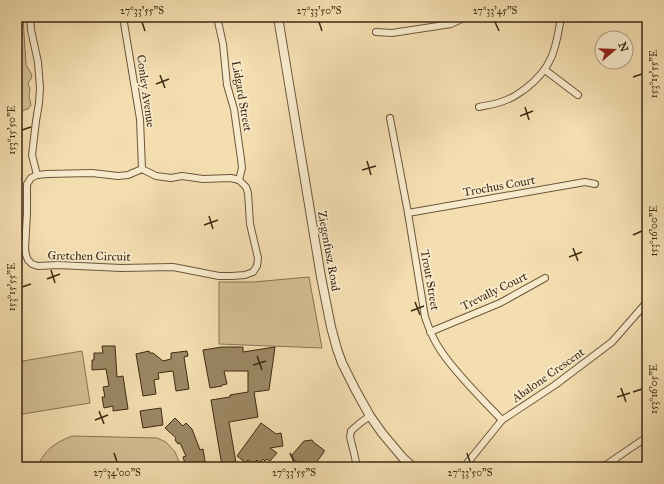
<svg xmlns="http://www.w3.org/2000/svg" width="664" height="484" font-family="'IM FELL Great Primer',serif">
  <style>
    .green { fill: #d5bf95; stroke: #887454 }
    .building { fill: #9c8864; stroke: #3c2a12 }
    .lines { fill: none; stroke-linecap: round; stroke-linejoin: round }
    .minor-casing { stroke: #6a573a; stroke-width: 8 }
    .tertiary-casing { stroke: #6a573a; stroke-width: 10 }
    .minor { stroke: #f8eacc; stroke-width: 6 }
    .tertiary { stroke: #f8eacc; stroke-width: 8 }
    .ticks { fill: none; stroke: #3c2a12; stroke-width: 1.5 }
    .labels { text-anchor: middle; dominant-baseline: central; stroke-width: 3.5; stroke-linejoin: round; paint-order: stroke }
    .street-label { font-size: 12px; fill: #3c2a12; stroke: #f8eacc }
    .neatline { fill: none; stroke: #3c2a12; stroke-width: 1.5 }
    .ticks-label { font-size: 10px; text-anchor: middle; fill: #3c2a12 }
  </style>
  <rect width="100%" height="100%" fill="#f4deb0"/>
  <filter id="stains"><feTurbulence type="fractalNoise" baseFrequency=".005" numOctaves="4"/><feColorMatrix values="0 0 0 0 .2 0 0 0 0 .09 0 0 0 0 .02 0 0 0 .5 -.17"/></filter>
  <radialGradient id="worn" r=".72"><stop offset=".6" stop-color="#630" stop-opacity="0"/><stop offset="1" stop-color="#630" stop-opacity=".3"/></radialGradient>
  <g class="green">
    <path d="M 17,17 L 23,17 L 26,65 L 32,75 L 31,79 L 28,83 L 30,90 L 29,96 L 31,105 L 28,109 L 24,110 L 19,115 L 21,122 L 17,122 Z"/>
    <path d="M 309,277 L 322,348 L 219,344 L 219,282 L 253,282 Z"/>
    <path d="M 82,351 L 90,403 L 17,415 L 17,362 Z"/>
    <path d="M 72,436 L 157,438 L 166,442 L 175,452 L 181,467 L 37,467 C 45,450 54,443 72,436 Z"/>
  </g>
  <g class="building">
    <path d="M 102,346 L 115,346 L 117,377 L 123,376 L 128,409 L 113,411 L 113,406 L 104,408 L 102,397 L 105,397 L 103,387 L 109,386 L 106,369 L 92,370 L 92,360 L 94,360 L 94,353 L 103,353 Z"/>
    <path d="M 222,347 L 243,347 L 243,352 L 275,347 L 269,390 L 254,392 L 258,417 L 229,422 L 236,463 L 222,466 L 211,400 L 230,397 L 230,395 L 248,392 L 248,371 L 224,371 L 227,384 L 222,385 L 222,386 L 210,388 L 203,350 Z"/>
    <path d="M 149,351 L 150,353 L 153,353 L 163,361 L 171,359 L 171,353 L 187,351 L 188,356 L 184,357 L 189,389 L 176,391 L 173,371 L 158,373 L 159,379 L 154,380 L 156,394 L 143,396 L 136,354 Z"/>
    <path d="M 161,408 L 163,425 L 143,428 L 140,411 Z"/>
    <path d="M 175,418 L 183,426 L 186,423 L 192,429 L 200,450 L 203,449 L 206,467 L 186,467 L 183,457 L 186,456 L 180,443 L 178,444 L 175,440 L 176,438 L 165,428 Z"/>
    <path d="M 261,423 L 276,434 L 281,433 L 283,446 L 270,448 L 277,453 L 270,461 L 267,459 L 265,461 L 263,459 L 260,463 L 257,460 L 254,464 L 248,460 L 246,463 L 237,456 Z"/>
    <path d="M 312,440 L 313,442 L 324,450 L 324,452 L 313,467 L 308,467 L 299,461 L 298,463 L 293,459 L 292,455 L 304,441 Z"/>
  </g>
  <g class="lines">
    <g class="minor-casing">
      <g id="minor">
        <path d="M 30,17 L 31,30 L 38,62 L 40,88 L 39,103 L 36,121 L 32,155 L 37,175"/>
        <path d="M 123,17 L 140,119 L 142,169"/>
        <path d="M 217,17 L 223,44 L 227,85 L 234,109 L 241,159 L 242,168 L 239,180"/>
        <path d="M 376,32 L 392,33 L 451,24 L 466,17"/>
        <path d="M 545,70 L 578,95"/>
        <path d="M 479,107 C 488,105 498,104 506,100 C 513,98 519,93 525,89 C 552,69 556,49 561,17"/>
        <path d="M 390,118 L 408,213 L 425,317 C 429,329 434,341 441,351 C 457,375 482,399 502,420"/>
        <path d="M 142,169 L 156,176 L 171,178 L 182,176 L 203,179 L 231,178 L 239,180 L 246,187 L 248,193 L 250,224 L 258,258 L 257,266 L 253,272 L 245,275 L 232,276 L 219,276 L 173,267 L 121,268 L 58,265 L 38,266 L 32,264 L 28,260 L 26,255 L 25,249 L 27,213 L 27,184 L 31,178 L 37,175 L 47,174 L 92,173 L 118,176 L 128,175 Z"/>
        <path d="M 408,213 L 585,182 L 595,184"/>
        <path d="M 430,332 L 500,303 L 545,278"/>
        <path d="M 357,467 L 354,453 L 350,437 L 351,431 L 360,423 L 370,416"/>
        <path d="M 464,467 L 502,420 L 555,385 L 612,342 L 647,302"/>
        <path d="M 603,467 L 647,437"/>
      </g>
    </g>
    <g class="tertiary-casing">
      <path id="tertiary" d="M 278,17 L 321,277 L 331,327 L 337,349 L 342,363 L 355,389 L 370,416 L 382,433 L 403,458 L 413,467"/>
    </g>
    <use href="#minor" class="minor"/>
    <use href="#tertiary" class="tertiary"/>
  </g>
  <path class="ticks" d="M 142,22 L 145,31M 319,22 L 322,31M 495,22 L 499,31M 160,75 L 165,88M 633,77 L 642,74M 156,84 L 169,79M 525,107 L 529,120M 520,116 L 533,111M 22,130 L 31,127M 367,161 L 371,175M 362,170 L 376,166M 209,216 L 213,229M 204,225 L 218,220M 633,235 L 642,231M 573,248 L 578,261M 569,257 L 582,252M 51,270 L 55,283M 47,279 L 60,274M 22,287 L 31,284M 415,302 L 420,315M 411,311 L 424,306M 257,356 L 262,370M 253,365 L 266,361M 621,388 L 626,402M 633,392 L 642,389M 617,397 L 630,393M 99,411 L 104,424M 95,420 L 108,415M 114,453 L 117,462M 290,453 L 294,462M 467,453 L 470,462"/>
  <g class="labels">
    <g class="street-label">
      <text transform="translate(146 91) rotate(82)">Conley Avenue</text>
      <text transform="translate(242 96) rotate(80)">Lidgard Street</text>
      <text transform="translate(499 186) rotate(-10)">Trochus Court</text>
      <text transform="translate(329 251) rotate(80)">Ziegenfusz Road</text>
      <text transform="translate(89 256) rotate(1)">Gretchen Circuit</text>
      <text transform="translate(430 280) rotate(80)">Trout Street</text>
      <text transform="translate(494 291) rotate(-26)">Trevally Court</text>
      <text transform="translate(548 375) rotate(-35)">Abalone Crescent</text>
    </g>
  </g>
  <rect width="664" height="484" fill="none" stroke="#f4deb0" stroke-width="44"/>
  <g transform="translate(614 50) rotate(71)"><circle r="19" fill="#f8eacc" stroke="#ad9d82"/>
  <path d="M0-3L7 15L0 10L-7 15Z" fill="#8f2418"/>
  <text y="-6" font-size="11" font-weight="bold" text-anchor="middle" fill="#3c2a12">N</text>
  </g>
  <rect x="22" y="22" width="620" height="440" class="neatline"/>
  <g class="ticks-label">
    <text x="142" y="14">27°33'55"S</text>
    <text x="319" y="14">27°33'50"S</text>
    <text x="495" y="14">27°33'45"S</text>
    <text transform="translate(653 74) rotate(-90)" y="4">153°15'55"E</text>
    <text transform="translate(11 130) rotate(-90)" y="4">153°15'50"E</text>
    <text transform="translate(653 231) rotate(-90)" y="4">153°16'00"E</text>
    <text transform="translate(11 287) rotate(-90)" y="4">153°15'55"E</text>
    <text transform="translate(653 389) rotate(-90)" y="4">153°16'05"E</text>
    <text x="117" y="476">27°34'00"S</text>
    <text x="294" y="476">27°33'55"S</text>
    <text x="470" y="476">27°33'50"S</text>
  </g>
  <rect width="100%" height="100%" filter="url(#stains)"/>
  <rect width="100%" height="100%" fill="url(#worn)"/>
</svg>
